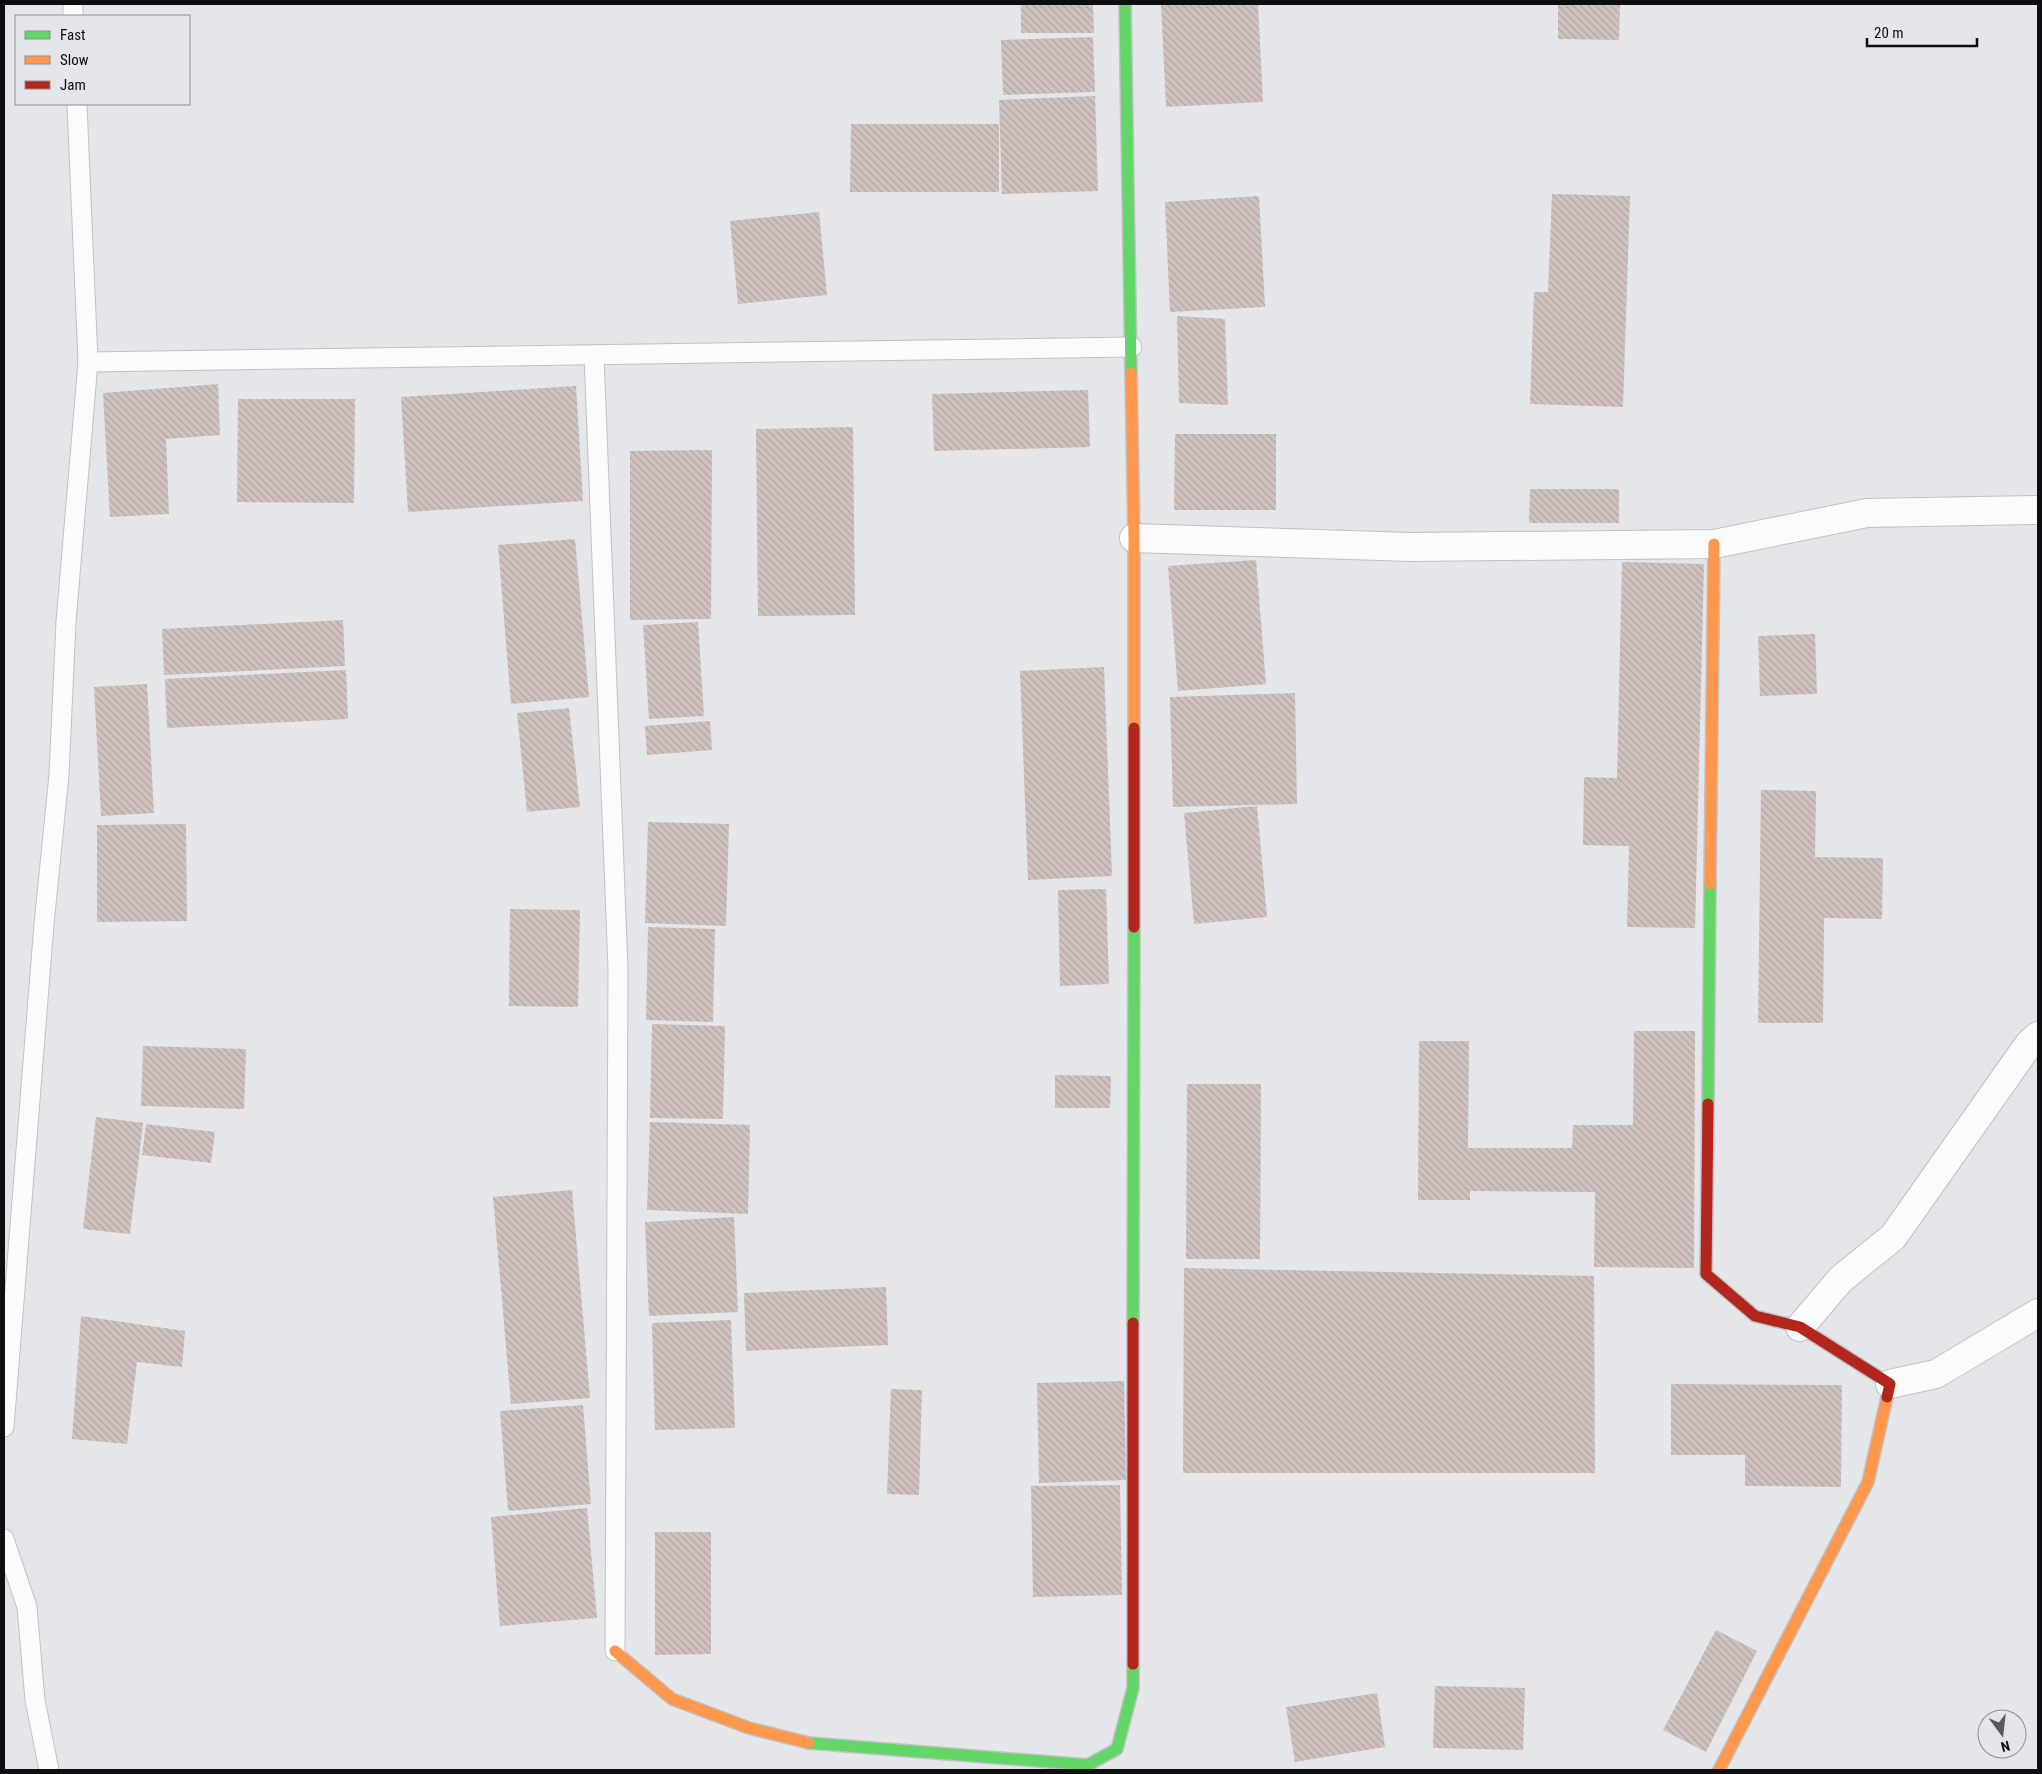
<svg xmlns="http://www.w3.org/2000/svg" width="2042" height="1774" font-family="'Roboto Condensed',sans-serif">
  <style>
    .building { fill: url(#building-back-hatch) }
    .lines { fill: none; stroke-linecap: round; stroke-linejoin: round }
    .lane-casing { stroke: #c1c2c4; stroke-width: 21 }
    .street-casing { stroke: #c1c2c4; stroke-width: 30 }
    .fast-casing { stroke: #c1c2c4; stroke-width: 14 }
    .slow-casing { stroke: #c1c2c4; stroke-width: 14 }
    .jam-casing { stroke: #c1c2c4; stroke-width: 14 }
    .lane { stroke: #fbfbfc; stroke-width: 19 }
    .street { stroke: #fbfbfc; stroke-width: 28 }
    .fast { stroke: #63d668; stroke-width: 11 }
    .slow { stroke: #ff974d; stroke-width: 11 }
    .jam { stroke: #b3261e; stroke-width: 11 }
  </style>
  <defs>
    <pattern id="building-back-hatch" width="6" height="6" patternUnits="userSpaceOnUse" patternTransform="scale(1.25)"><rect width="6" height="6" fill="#cfc2bf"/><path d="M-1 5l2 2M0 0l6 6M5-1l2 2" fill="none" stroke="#b1a6a3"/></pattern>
  </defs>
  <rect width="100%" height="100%" fill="#e4e6e9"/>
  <g class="building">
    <path d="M 1021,4 L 1093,4 L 1094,33 L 1021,33 Z"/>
    <path d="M 1161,4 L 1258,4 L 1263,102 L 1166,107 Z"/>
    <path d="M 1558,4 L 1620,4 L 1619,40 L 1558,39 Z"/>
    <path d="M 1093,37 L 1095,92 L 1003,95 L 1001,40 Z"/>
    <path d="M 1095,96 L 1098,191 L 1002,194 L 999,100 Z"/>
    <path d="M 851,124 L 999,124 L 999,192 L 850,192 Z"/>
    <path d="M 1552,194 L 1630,196 L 1623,407 L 1530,404 L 1534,292 L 1548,292 Z"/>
    <path d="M 1259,196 L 1265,307 L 1170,312 L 1165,202 Z"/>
    <path d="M 819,212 L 827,295 L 738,304 L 730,221 Z"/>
    <path d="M 1177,316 L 1225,319 L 1228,405 L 1179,403 Z"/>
    <path d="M 218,384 L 220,435 L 166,439 L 169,514 L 110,517 L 103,393 Z"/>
    <path d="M 576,386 L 583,501 L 408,512 L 401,397 Z"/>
    <path d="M 1088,390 L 1090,447 L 934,451 L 932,394 Z"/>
    <path d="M 238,399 L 355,399 L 354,503 L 237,502 Z"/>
    <path d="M 853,427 L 855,615 L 758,616 L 756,429 Z"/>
    <path d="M 1175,434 L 1276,434 L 1276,510 L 1174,510 Z"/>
    <path d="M 712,450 L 711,619 L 630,620 L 630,451 Z"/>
    <path d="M 1530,489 L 1619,489 L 1619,523 L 1529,523 Z"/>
    <path d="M 575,539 L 589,697 L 511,704 L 498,545 Z"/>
    <path d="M 1256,560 L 1266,684 L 1178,691 L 1168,566 Z"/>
    <path d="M 1622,562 L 1704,564 L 1695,928 L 1627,927 L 1629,846 L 1583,845 L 1584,777 L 1617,778 Z"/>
    <path d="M 343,620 L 345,666 L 164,675 L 162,629 Z"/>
    <path d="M 698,622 L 704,716 L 649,719 L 643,625 Z"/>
    <path d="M 1815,634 L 1817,694 L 1760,696 L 1758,636 Z"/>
    <path d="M 1104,667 L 1112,876 L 1028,880 L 1020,671 Z"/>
    <path d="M 346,670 L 348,719 L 167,728 L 165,679 Z"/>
    <path d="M 147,684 L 154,813 L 101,816 L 94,687 Z"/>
    <path d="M 1295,693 L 1297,804 L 1173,807 L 1170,697 Z"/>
    <path d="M 569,708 L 580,807 L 527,812 L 517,713 Z"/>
    <path d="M 710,721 L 712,750 L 647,755 L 645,726 Z"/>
    <path d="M 1761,790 L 1816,791 L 1815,857 L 1883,858 L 1882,919 L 1824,918 L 1823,1023 L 1758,1023 Z"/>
    <path d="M 1257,806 L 1267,917 L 1194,924 L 1184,813 Z"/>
    <path d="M 648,822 L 729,824 L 726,926 L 645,923 Z"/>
    <path d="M 186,824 L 187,921 L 97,922 L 97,825 Z"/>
    <path d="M 1106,889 L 1109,984 L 1060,986 L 1058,890 Z"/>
    <path d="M 510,909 L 580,910 L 578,1007 L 509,1006 Z"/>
    <path d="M 648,927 L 715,929 L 713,1022 L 646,1020 Z"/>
    <path d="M 652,1024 L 725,1026 L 723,1119 L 650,1118 Z"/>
    <path d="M 1634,1031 L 1695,1031 L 1694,1268 L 1594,1267 L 1595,1192 L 1470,1191 L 1470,1200 L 1418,1200 L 1419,1041 L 1469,1041 L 1468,1148 L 1572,1148 L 1573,1125 L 1633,1125 Z"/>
    <path d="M 143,1046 L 246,1049 L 244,1109 L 141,1106 Z"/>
    <path d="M 1055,1075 L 1111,1076 L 1110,1108 L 1055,1108 Z"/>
    <path d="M 1187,1084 L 1261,1084 L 1260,1259 L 1186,1259 Z"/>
    <path d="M 96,1117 L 143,1123 L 130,1234 L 83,1229 Z"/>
    <path d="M 650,1122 L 750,1125 L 748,1214 L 647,1210 Z"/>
    <path d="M 146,1124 L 215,1132 L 211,1163 L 142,1155 Z"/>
    <path d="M 572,1190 L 590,1398 L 511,1404 L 493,1197 Z"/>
    <path d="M 734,1217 L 738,1312 L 649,1316 L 645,1222 Z"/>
    <path d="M 1184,1268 L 1594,1276 L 1595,1473 L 1183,1473 Z"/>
    <path d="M 886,1287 L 888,1345 L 746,1351 L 744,1293 Z"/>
    <path d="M 81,1316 L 185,1331 L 182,1367 L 137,1362 L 127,1444 L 72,1439 Z"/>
    <path d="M 731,1320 L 735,1428 L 655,1430 L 652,1323 Z"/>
    <path d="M 1124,1381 L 1126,1480 L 1039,1483 L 1037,1383 Z"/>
    <path d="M 1671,1384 L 1842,1385 L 1841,1487 L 1745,1486 L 1745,1455 L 1671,1455 Z"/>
    <path d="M 891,1389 L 922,1390 L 919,1495 L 887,1494 Z"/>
    <path d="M 583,1405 L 591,1504 L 508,1511 L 500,1411 Z"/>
    <path d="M 1120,1485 L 1122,1595 L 1033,1597 L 1031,1486 Z"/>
    <path d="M 587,1508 L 597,1618 L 500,1626 L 491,1517 Z"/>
    <path d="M 655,1532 L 711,1532 L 711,1654 L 655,1655 Z"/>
    <path d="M 1716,1630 L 1757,1651 L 1706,1752 L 1663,1730 Z"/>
    <path d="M 1435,1686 L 1525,1688 L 1523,1750 L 1433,1748 Z"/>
    <path d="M 1377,1693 L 1385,1747 L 1295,1762 L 1286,1707 Z"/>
  </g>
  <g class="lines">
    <g class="lane-casing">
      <g id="lane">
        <path d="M 73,4 L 73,16"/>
        <path d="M 594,355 L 618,968 L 615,1651"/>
        <path d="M 88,362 L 1132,347"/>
        <path d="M 4,1427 L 44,924 L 59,775 L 66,622 L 88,362 L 77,104"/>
        <path d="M 4,1539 L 27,1607 L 35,1700 L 49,1770"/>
      </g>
    </g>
    <g class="street-casing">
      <g id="street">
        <path d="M 1134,538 L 1412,547 L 1714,544 L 1867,513 L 2038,510"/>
        <path d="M 1800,1327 L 1841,1279 L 1893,1237 L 2029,1044 L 2038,1036"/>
        <path d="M 1890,1384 L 1936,1374 L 2038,1313"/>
      </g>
    </g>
    <g class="fast-casing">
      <g id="fast">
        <path d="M 1125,4 L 1131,373"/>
        <path d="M 1708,1104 L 1710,884"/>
        <path d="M 1133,1323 L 1134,927"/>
        <path d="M 809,1743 L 1088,1765 L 1117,1749 L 1133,1688 L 1133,1664"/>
      </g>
    </g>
    <g class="slow-casing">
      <g id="slow">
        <path d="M 1131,373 L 1134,538 L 1134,728"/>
        <path d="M 1710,884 L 1714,544"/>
        <path d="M 615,1651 L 672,1699 L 749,1728 L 809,1743"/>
        <path d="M 1719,1770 L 1868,1482 L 1887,1397"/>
      </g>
    </g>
    <g class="jam-casing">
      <g id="jam">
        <path d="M 1134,927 L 1134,728"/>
        <path d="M 1708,1104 L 1706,1274 L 1755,1316 L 1800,1327 L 1890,1384 L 1887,1397"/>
        <path d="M 1133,1664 L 1133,1323"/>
      </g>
    </g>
    <use href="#lane" class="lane"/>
    <use href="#street" class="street"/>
    <use href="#fast" class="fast"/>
    <use href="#slow" class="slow"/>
    <use href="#jam" class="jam"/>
  </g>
  <rect width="2042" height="1774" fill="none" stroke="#0d0e0f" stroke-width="10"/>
  <rect x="15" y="15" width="175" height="90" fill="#e3e5ea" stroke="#8d8f92"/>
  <rect x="25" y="31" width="25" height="8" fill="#63d668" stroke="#8d8f92"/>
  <text x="60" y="40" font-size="15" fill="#0d0e0f">Fast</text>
  <rect x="25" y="56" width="25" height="8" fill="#ff974d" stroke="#8d8f92"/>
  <text x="60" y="65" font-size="15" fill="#0d0e0f">Slow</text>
  <rect x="25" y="81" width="25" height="8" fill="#b3261e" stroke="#8d8f92"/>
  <text x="60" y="90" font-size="15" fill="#0d0e0f">Jam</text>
  <g transform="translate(2002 1734) rotate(165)"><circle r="24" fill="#e3e5ea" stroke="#8d8f92"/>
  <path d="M0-4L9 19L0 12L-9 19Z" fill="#585a5b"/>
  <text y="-8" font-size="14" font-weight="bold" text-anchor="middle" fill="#0d0e0f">N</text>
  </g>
  <path d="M1867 38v8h110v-8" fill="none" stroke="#0d0e0f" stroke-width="2.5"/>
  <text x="1874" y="38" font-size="15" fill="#0d0e0f" stroke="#e3e5ea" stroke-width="4" paint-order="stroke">20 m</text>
</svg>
